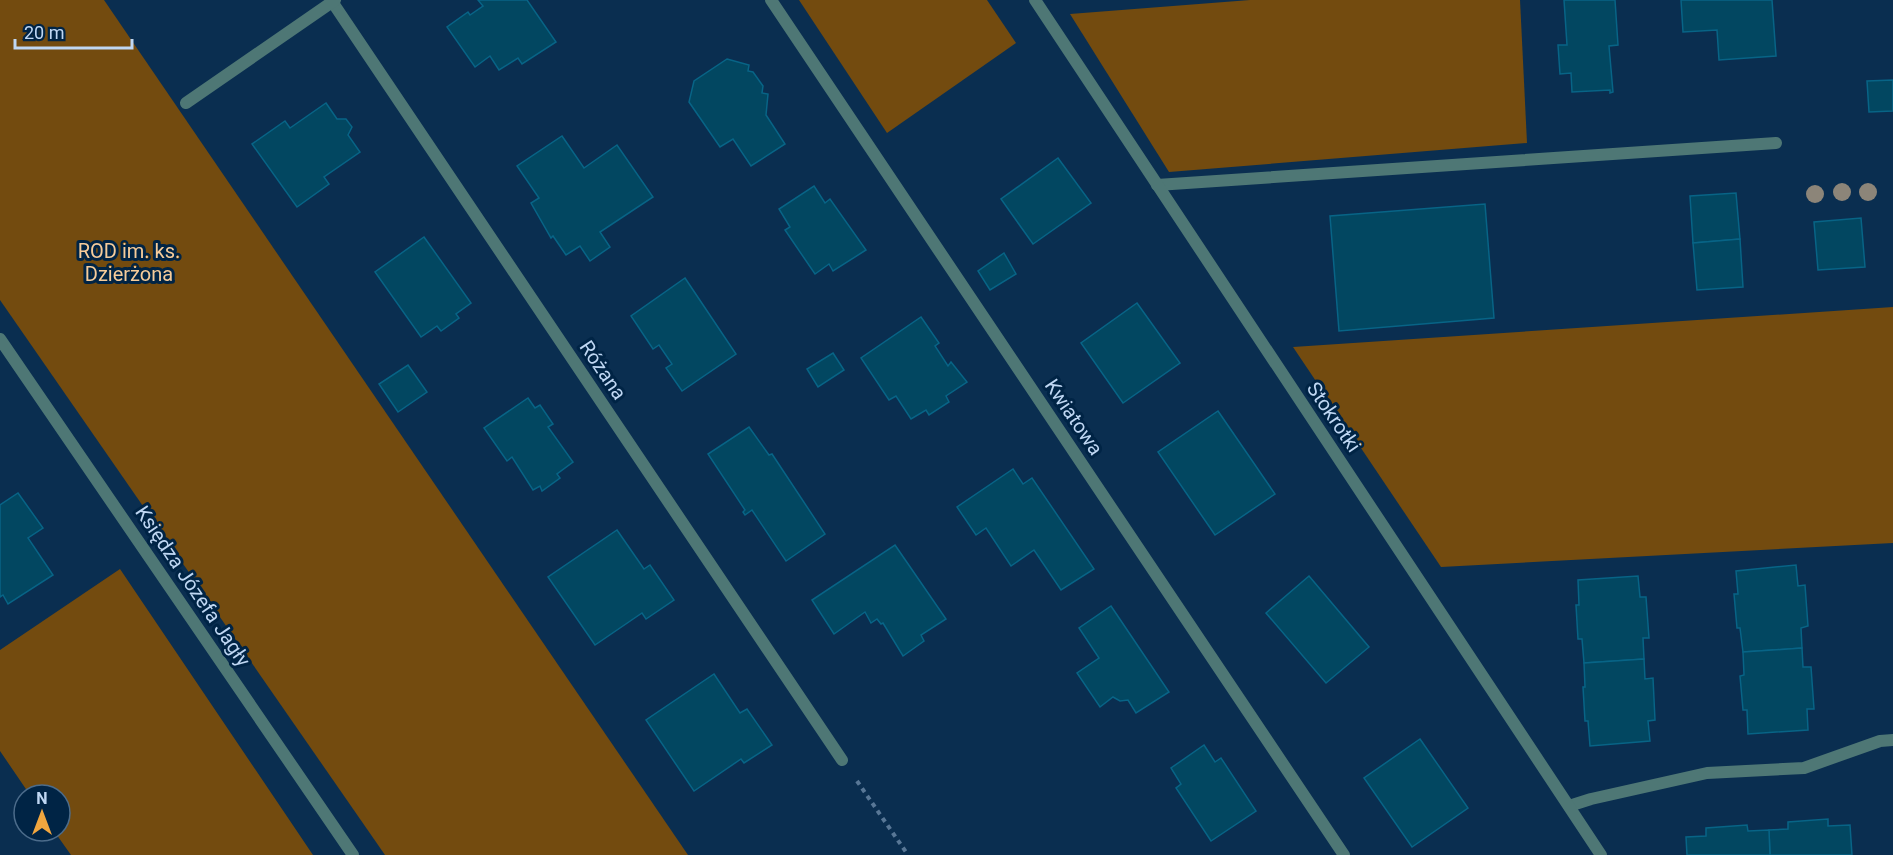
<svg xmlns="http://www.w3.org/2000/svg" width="1893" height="855" font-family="Roboto,sans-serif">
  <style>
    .green { fill: #734b0f }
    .building { fill: #024761; stroke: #086486; stroke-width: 1.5 }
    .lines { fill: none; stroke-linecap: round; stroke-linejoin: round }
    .path { stroke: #587796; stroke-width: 4; stroke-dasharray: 4.5 4.5; stroke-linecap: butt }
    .service { stroke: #4e7775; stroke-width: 12 }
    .minor { stroke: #4e7775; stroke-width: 12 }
    .tree { fill: #8c8579 }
    .labels { text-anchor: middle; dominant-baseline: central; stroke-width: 6; stroke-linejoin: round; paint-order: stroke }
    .park-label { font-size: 20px; fill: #f6cc9a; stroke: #002445 }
    .street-label { font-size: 20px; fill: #bfd7f3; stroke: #002445 }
  </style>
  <rect width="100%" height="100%" fill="#0a2e50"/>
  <g class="green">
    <path d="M 0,0 L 104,0 L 688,855 L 385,855 L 0,300 Z"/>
    <path d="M 799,0 L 987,0 L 1016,43 L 887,133 Z"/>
    <path d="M 1250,0 L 1520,0 L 1527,143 L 1169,172 L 1070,14 Z"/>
    <path d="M 1893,307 L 1893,543 L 1441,567 L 1293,347 Z"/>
    <path d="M 120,569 L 313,855 L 71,855 L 54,831 L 60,831 L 60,795 L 30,795 L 0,751 L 0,650 Z"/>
  </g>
  <g class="building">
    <path d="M 478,0 L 527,0 L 556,42 L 522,64 L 518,58 L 499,70 L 490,56 L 475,67 L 447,27 L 468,12 L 470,15 L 483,6 Z"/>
    <path d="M 1564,0 L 1615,0 L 1618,45 L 1609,46 L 1613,92 L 1610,93 L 1610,90 L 1572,92 L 1571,73 L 1560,74 L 1558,45 L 1567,45 Z"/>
    <path d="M 1681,0 L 1772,0 L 1776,56 L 1719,60 L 1717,30 L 1683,32 Z"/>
    <path d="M 727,59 L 749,65 L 748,71 L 753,72 L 763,86 L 762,93 L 768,94 L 766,115 L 785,144 L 751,166 L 733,139 L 720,147 L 689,102 L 694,81 Z"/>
    <path d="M 1893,80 L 1893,111 L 1869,112 L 1867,81 Z"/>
    <path d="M 326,103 L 337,119 L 346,119 L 352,127 L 348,135 L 360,152 L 324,177 L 329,184 L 297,207 L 252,144 L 285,121 L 290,128 Z"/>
    <path d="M 562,136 L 584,168 L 617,145 L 653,197 L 600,232 L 610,247 L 590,261 L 580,246 L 566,255 L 553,236 L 551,238 L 531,203 L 539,198 L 517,166 Z"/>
    <path d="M 1058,158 L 1091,203 L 1033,244 L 1001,199 Z"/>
    <path d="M 814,186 L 825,203 L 830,199 L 866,250 L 833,271 L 829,264 L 815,274 L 785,230 L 790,227 L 779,209 Z"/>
    <path d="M 1736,193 L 1740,239 L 1693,243 L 1690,196 Z"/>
    <path d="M 1485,204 L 1494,318 L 1339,331 L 1330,216 Z"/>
    <path d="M 1861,218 L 1865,267 L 1818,270 L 1814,222 Z"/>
    <path d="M 424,237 L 471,303 L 456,314 L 459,318 L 441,331 L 437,326 L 421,337 L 375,272 Z"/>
    <path d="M 1740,239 L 1743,287 L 1697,290 L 1693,243 Z"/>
    <path d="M 1004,253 L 1016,274 L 990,290 L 978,271 Z"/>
    <path d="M 685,278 L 736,354 L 682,391 L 666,368 L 672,364 L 659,345 L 653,349 L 631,316 Z"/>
    <path d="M 1137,303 L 1180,363 L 1123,403 L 1081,343 Z"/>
    <path d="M 921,317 L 939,343 L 935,346 L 948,366 L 951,362 L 967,382 L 946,396 L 949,402 L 929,415 L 926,410 L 911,419 L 896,396 L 889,400 L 861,358 Z"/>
    <path d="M 833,353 L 844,370 L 818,387 L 807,369 Z"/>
    <path d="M 408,365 L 427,392 L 398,412 L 379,384 Z"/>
    <path d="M 528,398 L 535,408 L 540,405 L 553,424 L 548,427 L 573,462 L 557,474 L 560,478 L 542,491 L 540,486 L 533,490 L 512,457 L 507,461 L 484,428 Z"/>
    <path d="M 1218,411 L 1275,494 L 1215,535 L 1158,452 Z"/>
    <path d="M 749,427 L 769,455 L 772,454 L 825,534 L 786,561 L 752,510 L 745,515 L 743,512 L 745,510 L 708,454 Z"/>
    <path d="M 1013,469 L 1023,484 L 1032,478 L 1094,569 L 1061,590 L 1034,550 L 1011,566 L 986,528 L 976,535 L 957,507 Z"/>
    <path d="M 18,493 L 43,528 L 28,538 L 53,575 L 8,604 L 3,595 L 0,597 L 0,505 Z"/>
    <path d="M 617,530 L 644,569 L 650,565 L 674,600 L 646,619 L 642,613 L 595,645 L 548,577 Z"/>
    <path d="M 895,545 L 946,619 L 921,635 L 924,641 L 903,656 L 883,623 L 881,624 L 877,619 L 871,623 L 865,612 L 834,634 L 812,600 Z"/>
    <path d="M 1796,565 L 1798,586 L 1805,585 L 1808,626 L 1801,628 L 1802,648 L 1743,652 L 1740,628 L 1737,628 L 1734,594 L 1738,594 L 1736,571 Z"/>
    <path d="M 1309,576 L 1369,647 L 1326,683 L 1266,613 Z"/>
    <path d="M 1638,576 L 1640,597 L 1646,597 L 1649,638 L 1643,638 L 1644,659 L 1584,663 L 1582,639 L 1578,639 L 1576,605 L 1579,605 L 1578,580 Z"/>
    <path d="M 1111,606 L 1169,692 L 1136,713 L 1128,700 L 1120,701 L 1113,697 L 1100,707 L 1077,673 L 1099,658 L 1079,628 Z"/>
    <path d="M 1802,648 L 1803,667 L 1811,667 L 1814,709 L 1807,709 L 1808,730 L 1748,734 L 1747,710 L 1743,710 L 1740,676 L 1744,675 L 1743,652 Z"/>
    <path d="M 1644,659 L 1645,679 L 1653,678 L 1655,720 L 1648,721 L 1650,741 L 1590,746 L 1588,721 L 1585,721 L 1583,687 L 1585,687 L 1584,663 Z"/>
    <path d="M 714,674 L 740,713 L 747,709 L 772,745 L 744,763 L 741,759 L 694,791 L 646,720 Z"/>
    <path d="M 1420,739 L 1468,808 L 1412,847 L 1364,778 Z"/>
    <path d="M 1204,745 L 1215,762 L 1221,758 L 1256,811 L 1211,841 L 1176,788 L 1181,784 L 1171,768 Z"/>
    <path d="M 1828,819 L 1828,826 L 1850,825 L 1852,855 L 1770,855 L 1769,830 L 1788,829 L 1788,822 Z"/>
    <path d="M 1747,825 L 1748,831 L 1769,830 L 1770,855 L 1687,855 L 1686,837 L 1706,836 L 1706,828 Z"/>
  </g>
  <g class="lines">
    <path class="path" d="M 857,781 L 908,855"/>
    <g class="service">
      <path d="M 1157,185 L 1776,143"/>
      <path d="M 1569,806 L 1591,799 L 1707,773 L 1804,768 L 1880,741 L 1893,740"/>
    </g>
    <g class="minor">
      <path d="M 331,0 L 842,760"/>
      <path d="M 771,0 L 1344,855"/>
      <path d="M 1035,0 L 1601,855"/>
      <path d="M 186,103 L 335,0"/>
      <path d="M 0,339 L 353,855"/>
    </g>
  </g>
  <g class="tree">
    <circle cx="1842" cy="192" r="9"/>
    <circle cx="1868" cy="192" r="9"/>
    <circle cx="1815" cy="194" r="9"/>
  </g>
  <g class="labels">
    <g class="park-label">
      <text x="129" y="251">ROD im. ks.<tspan x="129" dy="23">Dzierżona</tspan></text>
    </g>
    <g class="street-label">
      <text transform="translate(603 370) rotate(56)">Różana</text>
      <text transform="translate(1074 417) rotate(56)">Kwiatowa</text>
      <text transform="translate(1334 417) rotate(56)">Stokrotki</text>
      <text transform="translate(193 586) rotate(56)">Księdza Józefa Jagły</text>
    </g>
  </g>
  <g transform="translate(42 813)"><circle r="28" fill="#002445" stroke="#4c6c8b" stroke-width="1.5"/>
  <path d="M0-4.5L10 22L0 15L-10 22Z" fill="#f0a63f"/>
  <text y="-9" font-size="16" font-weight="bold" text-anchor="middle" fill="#bfd7f3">N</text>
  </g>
  <path d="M15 39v9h117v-9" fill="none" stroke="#bfd7f3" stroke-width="3"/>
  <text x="24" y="39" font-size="18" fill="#bfd7f3" stroke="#002445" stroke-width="4.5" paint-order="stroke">20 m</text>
</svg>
